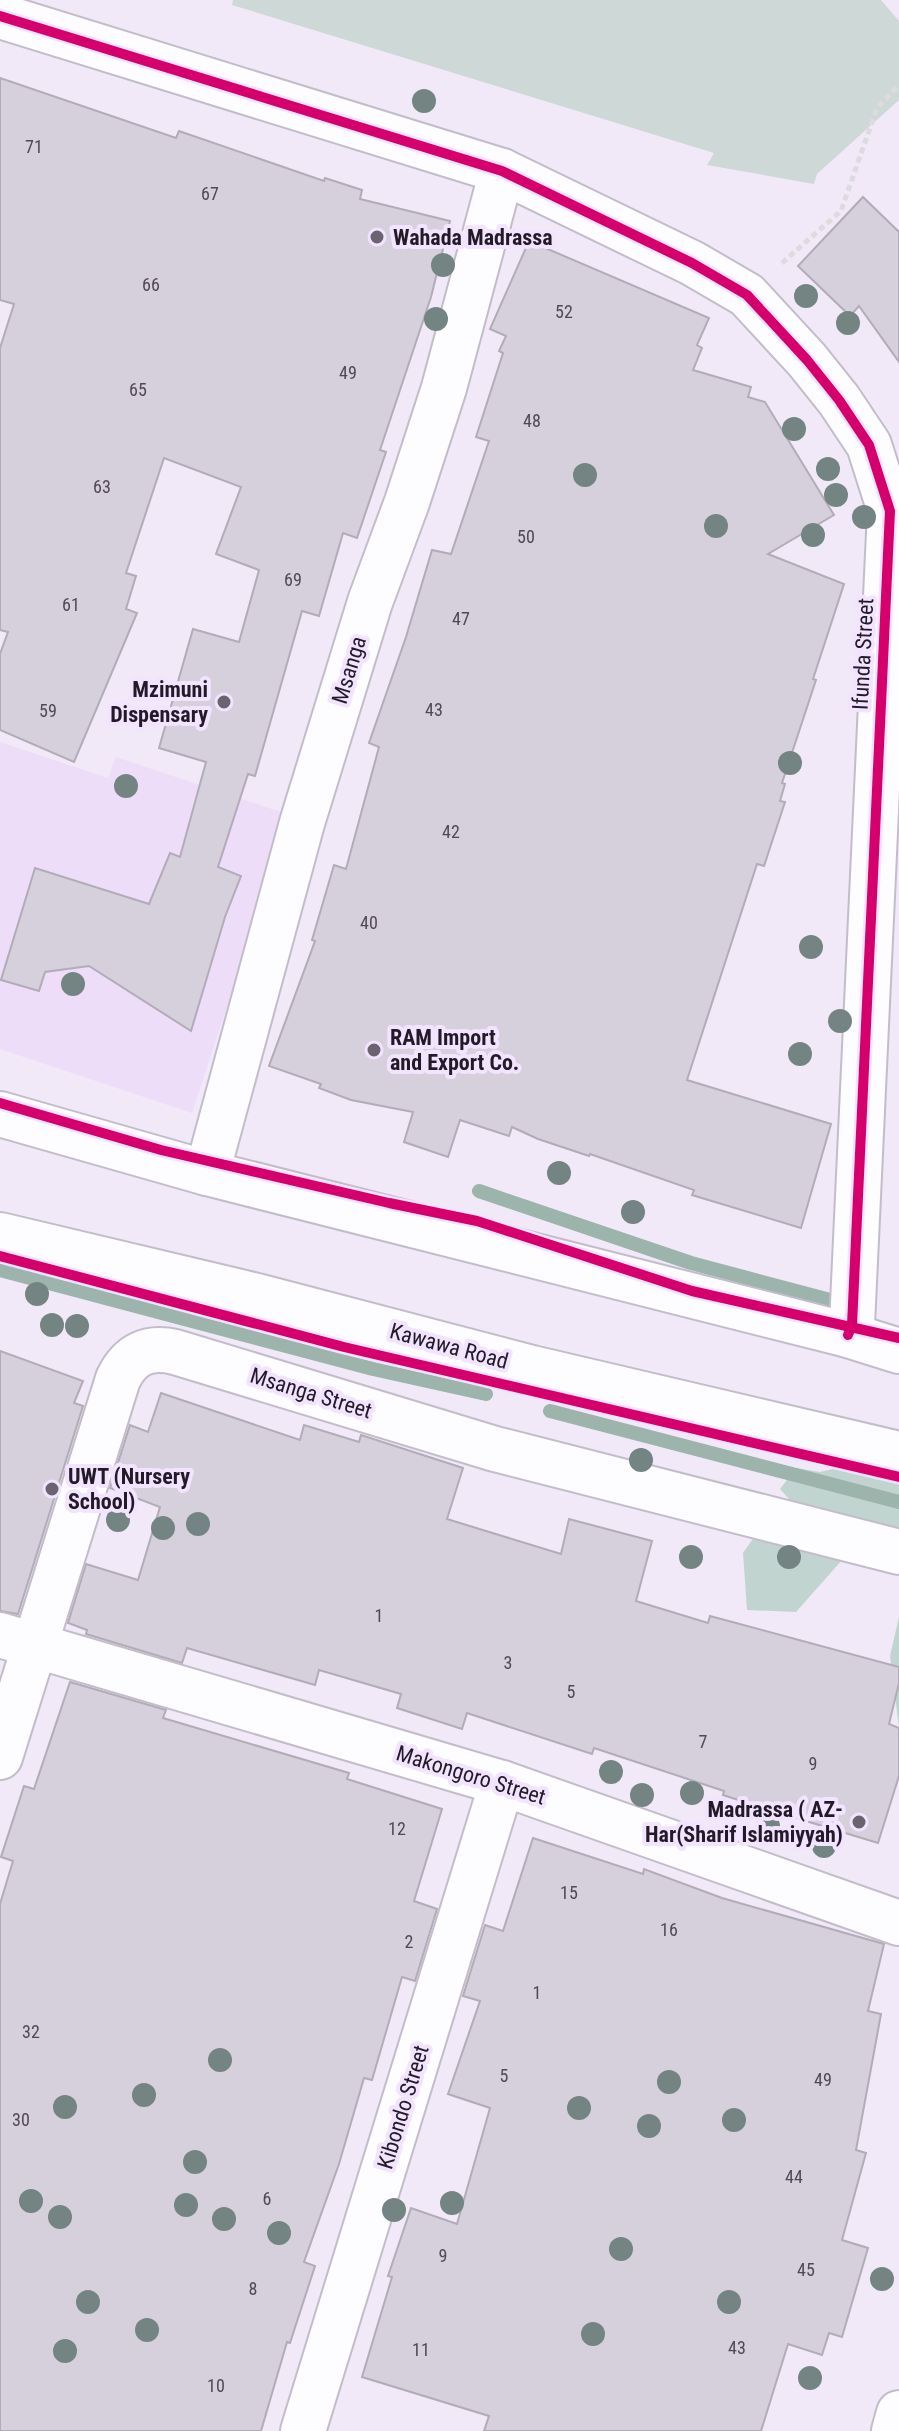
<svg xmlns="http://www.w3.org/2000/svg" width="899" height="2431" font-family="'Roboto Condensed',sans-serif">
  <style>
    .built { fill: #edddf9 }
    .green { fill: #cdd8d7 }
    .forest { fill: #c1d4cf }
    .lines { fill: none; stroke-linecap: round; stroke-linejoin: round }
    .stream { stroke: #9cb4ab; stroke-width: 14 }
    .building { fill: #d6cfdc; stroke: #b2abb8; stroke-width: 2 }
    .street-casing { stroke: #c3bcc9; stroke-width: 48 }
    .primary-casing { stroke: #c3bcc9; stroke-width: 48 }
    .path { stroke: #dddbde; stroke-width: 5; stroke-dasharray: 6 4; stroke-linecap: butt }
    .street { stroke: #fdfcfe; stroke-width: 44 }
    .primary { stroke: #fdfcfe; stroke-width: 44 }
    .cycleway-casing { stroke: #f2e3fe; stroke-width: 15 }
    .cycleway { stroke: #d6006c; stroke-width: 10 }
    .tree { fill: #748483 }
    .poi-dot { fill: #6a6370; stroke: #f2e3fe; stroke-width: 3 }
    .labels { text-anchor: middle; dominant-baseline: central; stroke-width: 8; stroke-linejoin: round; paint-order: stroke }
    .number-label { font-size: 18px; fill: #504955 }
    .poi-label { font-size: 22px; font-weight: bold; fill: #221b27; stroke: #f2e3fe; text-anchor: start }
    .street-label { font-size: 22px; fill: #221b27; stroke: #f2e3fe }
  </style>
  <rect width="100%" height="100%" fill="#f1e9f8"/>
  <path class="built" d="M 0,742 L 108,778 L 116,757 L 290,815 L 192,1113 L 0,1049 Z"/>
  <path class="green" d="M 233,0 L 881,0 L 899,21 L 899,100 L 817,174 L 814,184 L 707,165 L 714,153 L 232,5 Z"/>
  <g class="forest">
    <path d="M 899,1462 L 899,1573 L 869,1552 L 850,1551 L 796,1612 L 747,1610 L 743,1553 L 775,1507 L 804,1516 L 780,1489 L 796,1468 L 820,1472 L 850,1465 Z"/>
    <path d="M 899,1617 L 899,1728 L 890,1656 Z"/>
  </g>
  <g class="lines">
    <g class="stream">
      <path d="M 479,1191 L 691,1263 L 849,1305"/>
      <path d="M 0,1270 L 373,1369 L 486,1394"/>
      <path d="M 550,1411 L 899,1502"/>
    </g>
  </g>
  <g class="building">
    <path d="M 0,78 L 176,138 L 179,131 L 324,181 L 325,178 L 362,190 L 360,199 L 450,221 L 431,297 L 380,450 L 386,452 L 357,538 L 343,533 L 319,616 L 302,611 L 255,776 L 248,774 L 218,867 L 241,876 L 225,917 L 191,1031 L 89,966 L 45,972 L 39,991 L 1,980 L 35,868 L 149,904 L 170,853 L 180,857 L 206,762 L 159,748 L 193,629 L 239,642 L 259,570 L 216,554 L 241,487 L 164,458 L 126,573 L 136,576 L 126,609 L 137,613 L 74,762 L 0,730 L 0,654 L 8,632 L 0,630 L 0,348 L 14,304 L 0,300 Z"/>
    <path d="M 863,197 L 899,232 L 899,362 L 859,306 L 850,316 L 798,266 Z"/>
    <path d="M 529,241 L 709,318 L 697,345 L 702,348 L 693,370 L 751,387 L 748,397 L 765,402 L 834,515 L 768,554 L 844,584 L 813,679 L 816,680 L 782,783 L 785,784 L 780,801 L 785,802 L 764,866 L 757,864 L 687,1080 L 831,1124 L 801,1228 L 692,1195 L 694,1190 L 590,1154 L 589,1156 L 538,1139 L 512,1127 L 509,1136 L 460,1120 L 448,1157 L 404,1142 L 413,1112 L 351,1100 L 319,1088 L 321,1084 L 269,1066 L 315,941 L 312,940 L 334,865 L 346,869 L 379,747 L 369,743 L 406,637 L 432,550 L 451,554 L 489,441 L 476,437 L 503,353 L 499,351 L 506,336 L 490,329 Z"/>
    <path d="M 0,1351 L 83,1381 L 74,1403 L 83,1406 L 18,1614 L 0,1611 Z"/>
    <path d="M 161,1393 L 300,1440 L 304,1425 L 359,1442 L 361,1435 L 463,1468 L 447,1519 L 561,1554 L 569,1519 L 652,1541 L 636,1601 L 708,1623 L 710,1616 L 899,1667 L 899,1683 L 889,1724 L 899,1728 L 899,1776 L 878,1843 L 760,1807 L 723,1795 L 724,1791 L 594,1748 L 592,1754 L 467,1713 L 462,1729 L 397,1708 L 401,1694 L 319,1670 L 315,1685 L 187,1648 L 182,1663 L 86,1634 L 87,1630 L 68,1623 L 86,1564 L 138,1580 L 160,1507 L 110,1488 L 130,1425 L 148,1432 Z"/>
    <path d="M 70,1682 L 166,1710 L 163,1718 L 349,1773 L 347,1779 L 442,1809 L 414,1901 L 437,1909 L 415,1981 L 402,1977 L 372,2080 L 364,2078 L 339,2164 L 304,2262 L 315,2266 L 290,2343 L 287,2342 L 261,2431 L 0,2431 L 0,1904 L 13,1861 L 1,1857 L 24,1786 L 34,1789 Z"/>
    <path d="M 533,1838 L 643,1874 L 644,1869 L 722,1898 L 884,1944 L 868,2011 L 881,2014 L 856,2150 L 866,2153 L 842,2240 L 868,2248 L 842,2337 L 829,2333 L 822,2355 L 788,2344 L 761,2431 L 484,2431 L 489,2416 L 362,2377 L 392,2277 L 388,2276 L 411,2208 L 457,2224 L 490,2108 L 448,2094 L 480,2001 L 463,1996 L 485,1925 L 503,1931 Z"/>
  </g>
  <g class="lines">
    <g class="street-casing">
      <g id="street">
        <path d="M 0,16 L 502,171 L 692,263 L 747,295 L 807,360 L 839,400 L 869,445 L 890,511 L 852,1325 L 848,1335"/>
        <path d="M 207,1173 L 302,823 L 370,602 L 407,502 L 444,388 L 502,171"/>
        <path d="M 0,1635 L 502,1783 L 899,1923"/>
        <path d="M 0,1757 L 118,1379 C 130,1354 148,1346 175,1352 L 495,1449 L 899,1552"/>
        <path d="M 303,2431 L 502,1783"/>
        <path d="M 894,2431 L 899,2413"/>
      </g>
    </g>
    <g class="primary-casing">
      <g id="primary">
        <path d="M 0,1114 L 207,1173 L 848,1335 L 899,1351"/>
        <path d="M 0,1235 L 257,1296 L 532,1368 L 899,1454"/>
      </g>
    </g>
    <path class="path" d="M 782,263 L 841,211 L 877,108 L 899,85"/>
    <use href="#street" class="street"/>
    <use href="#primary" class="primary"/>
    <g class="cycleway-casing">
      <g id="cycleway">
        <path d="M 0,16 L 502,171 L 692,263 L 747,295 L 807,360 L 839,400 L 869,445 L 890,511 L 852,1325 L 848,1335"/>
        <path d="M 0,1103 L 161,1150 L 389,1203 L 477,1221 L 692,1291 L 899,1338"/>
        <path d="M 0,1256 L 344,1347 L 899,1477"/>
      </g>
    </g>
    <use href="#cycleway" class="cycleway"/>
  </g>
  <g class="tree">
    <circle cx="424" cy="101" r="12"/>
    <circle cx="443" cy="265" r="12"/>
    <circle cx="806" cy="296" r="12"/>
    <circle cx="436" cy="319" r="12"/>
    <circle cx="848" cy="323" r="12"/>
    <circle cx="794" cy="429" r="12"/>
    <circle cx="828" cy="469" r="12"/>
    <circle cx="585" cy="475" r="12"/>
    <circle cx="836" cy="495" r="12"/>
    <circle cx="864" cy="517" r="12"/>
    <circle cx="716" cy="526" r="12"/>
    <circle cx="813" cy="535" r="12"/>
    <circle cx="790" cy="763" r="12"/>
    <circle cx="126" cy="786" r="12"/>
    <circle cx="811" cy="947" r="12"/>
    <circle cx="73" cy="984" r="12"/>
    <circle cx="840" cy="1021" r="12"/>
    <circle cx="800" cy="1054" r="12"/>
    <circle cx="559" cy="1173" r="12"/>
    <circle cx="633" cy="1212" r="12"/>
    <circle cx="37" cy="1294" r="12"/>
    <circle cx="52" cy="1325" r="12"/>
    <circle cx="77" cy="1326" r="12"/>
    <circle cx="641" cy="1460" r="12"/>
    <circle cx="118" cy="1520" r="12"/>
    <circle cx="198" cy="1524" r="12"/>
    <circle cx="163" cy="1528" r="12"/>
    <circle cx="691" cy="1557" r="12"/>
    <circle cx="789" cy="1557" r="12"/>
    <circle cx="611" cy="1772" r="12"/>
    <circle cx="692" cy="1793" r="12"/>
    <circle cx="642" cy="1795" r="12"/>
    <circle cx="768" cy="1826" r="12"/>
    <circle cx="824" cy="1846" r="12"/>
    <circle cx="220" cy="2060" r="12"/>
    <circle cx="669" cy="2082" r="12"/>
    <circle cx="144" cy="2095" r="12"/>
    <circle cx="65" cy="2107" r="12"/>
    <circle cx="579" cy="2108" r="12"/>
    <circle cx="734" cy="2120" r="12"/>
    <circle cx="649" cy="2126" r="12"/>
    <circle cx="195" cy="2162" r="12"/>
    <circle cx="31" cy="2201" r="12"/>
    <circle cx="452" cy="2203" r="12"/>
    <circle cx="186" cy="2205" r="12"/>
    <circle cx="394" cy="2210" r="12"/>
    <circle cx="60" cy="2217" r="12"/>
    <circle cx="224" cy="2219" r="12"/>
    <circle cx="279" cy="2233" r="12"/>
    <circle cx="621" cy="2249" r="12"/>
    <circle cx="882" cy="2279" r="12"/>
    <circle cx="88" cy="2302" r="12"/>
    <circle cx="729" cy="2302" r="12"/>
    <circle cx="147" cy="2330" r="12"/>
    <circle cx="593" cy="2334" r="12"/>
    <circle cx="65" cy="2351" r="12"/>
    <circle cx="810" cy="2378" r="12"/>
  </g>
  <g class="poi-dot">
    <circle cx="377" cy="237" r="8"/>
    <circle cx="224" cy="702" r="8"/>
    <circle cx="374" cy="1050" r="8"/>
    <circle cx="52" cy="1489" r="8"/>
    <circle cx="859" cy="1822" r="8"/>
  </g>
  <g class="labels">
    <g class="number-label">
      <text x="34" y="146">71</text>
      <text x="210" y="193">67</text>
      <text x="151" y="284">66</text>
      <text x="564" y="311">52</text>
      <text x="348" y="372">49</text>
      <text x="138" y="389">65</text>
      <text x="532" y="420">48</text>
      <text x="102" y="486">63</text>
      <text x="526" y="536">50</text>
      <text x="293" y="579">69</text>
      <text x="71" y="604">61</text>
      <text x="461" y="618">47</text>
      <text x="434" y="709">43</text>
      <text x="48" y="710">59</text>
      <text x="451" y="831">42</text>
      <text x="369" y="922">40</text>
      <text x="379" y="1615">1</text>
      <text x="508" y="1662">3</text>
      <text x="571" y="1691">5</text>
      <text x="703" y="1741">7</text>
      <text x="813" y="1763">9</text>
      <text x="397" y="1828">12</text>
      <text x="569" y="1892">15</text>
      <text x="669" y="1929">16</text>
      <text x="409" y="1941">2</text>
      <text x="537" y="1992">1</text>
      <text x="31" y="2031">32</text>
      <text x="504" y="2075">5</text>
      <text x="823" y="2079">49</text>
      <text x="21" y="2119">30</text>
      <text x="794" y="2176">44</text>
      <text x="267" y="2198">6</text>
      <text x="443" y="2255">9</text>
      <text x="806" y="2269">45</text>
      <text x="253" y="2288">8</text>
      <text x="737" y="2347">43</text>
      <text x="421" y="2349">11</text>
      <text x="216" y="2385">10</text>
    </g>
    <g class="poi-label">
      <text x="393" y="237">Wahada Madrassa</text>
      <text x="208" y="689" text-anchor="end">Mzimuni<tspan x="208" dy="25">Dispensary</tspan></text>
      <text x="390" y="1037">RAM Import<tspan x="390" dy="25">and Export Co.</tspan></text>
      <text x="68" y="1476">UWT (Nursery<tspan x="68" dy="25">School)</tspan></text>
      <text x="843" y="1809" text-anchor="end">Madrassa ( AZ-<tspan x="843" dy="25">Har(Sharif Islamiyyah)</tspan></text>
    </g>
    <g class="street-label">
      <text transform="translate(863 654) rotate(-87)">Ifunda Street</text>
      <text transform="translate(349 670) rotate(-73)">Msanga</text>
      <text transform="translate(449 1346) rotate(15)">Kawawa Road</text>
      <text transform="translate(311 1393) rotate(17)">Msanga Street</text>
      <text transform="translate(471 1775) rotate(17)">Makongoro Street</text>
      <text transform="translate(403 2107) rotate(-73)">Kibondo Street</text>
    </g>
  </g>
</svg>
